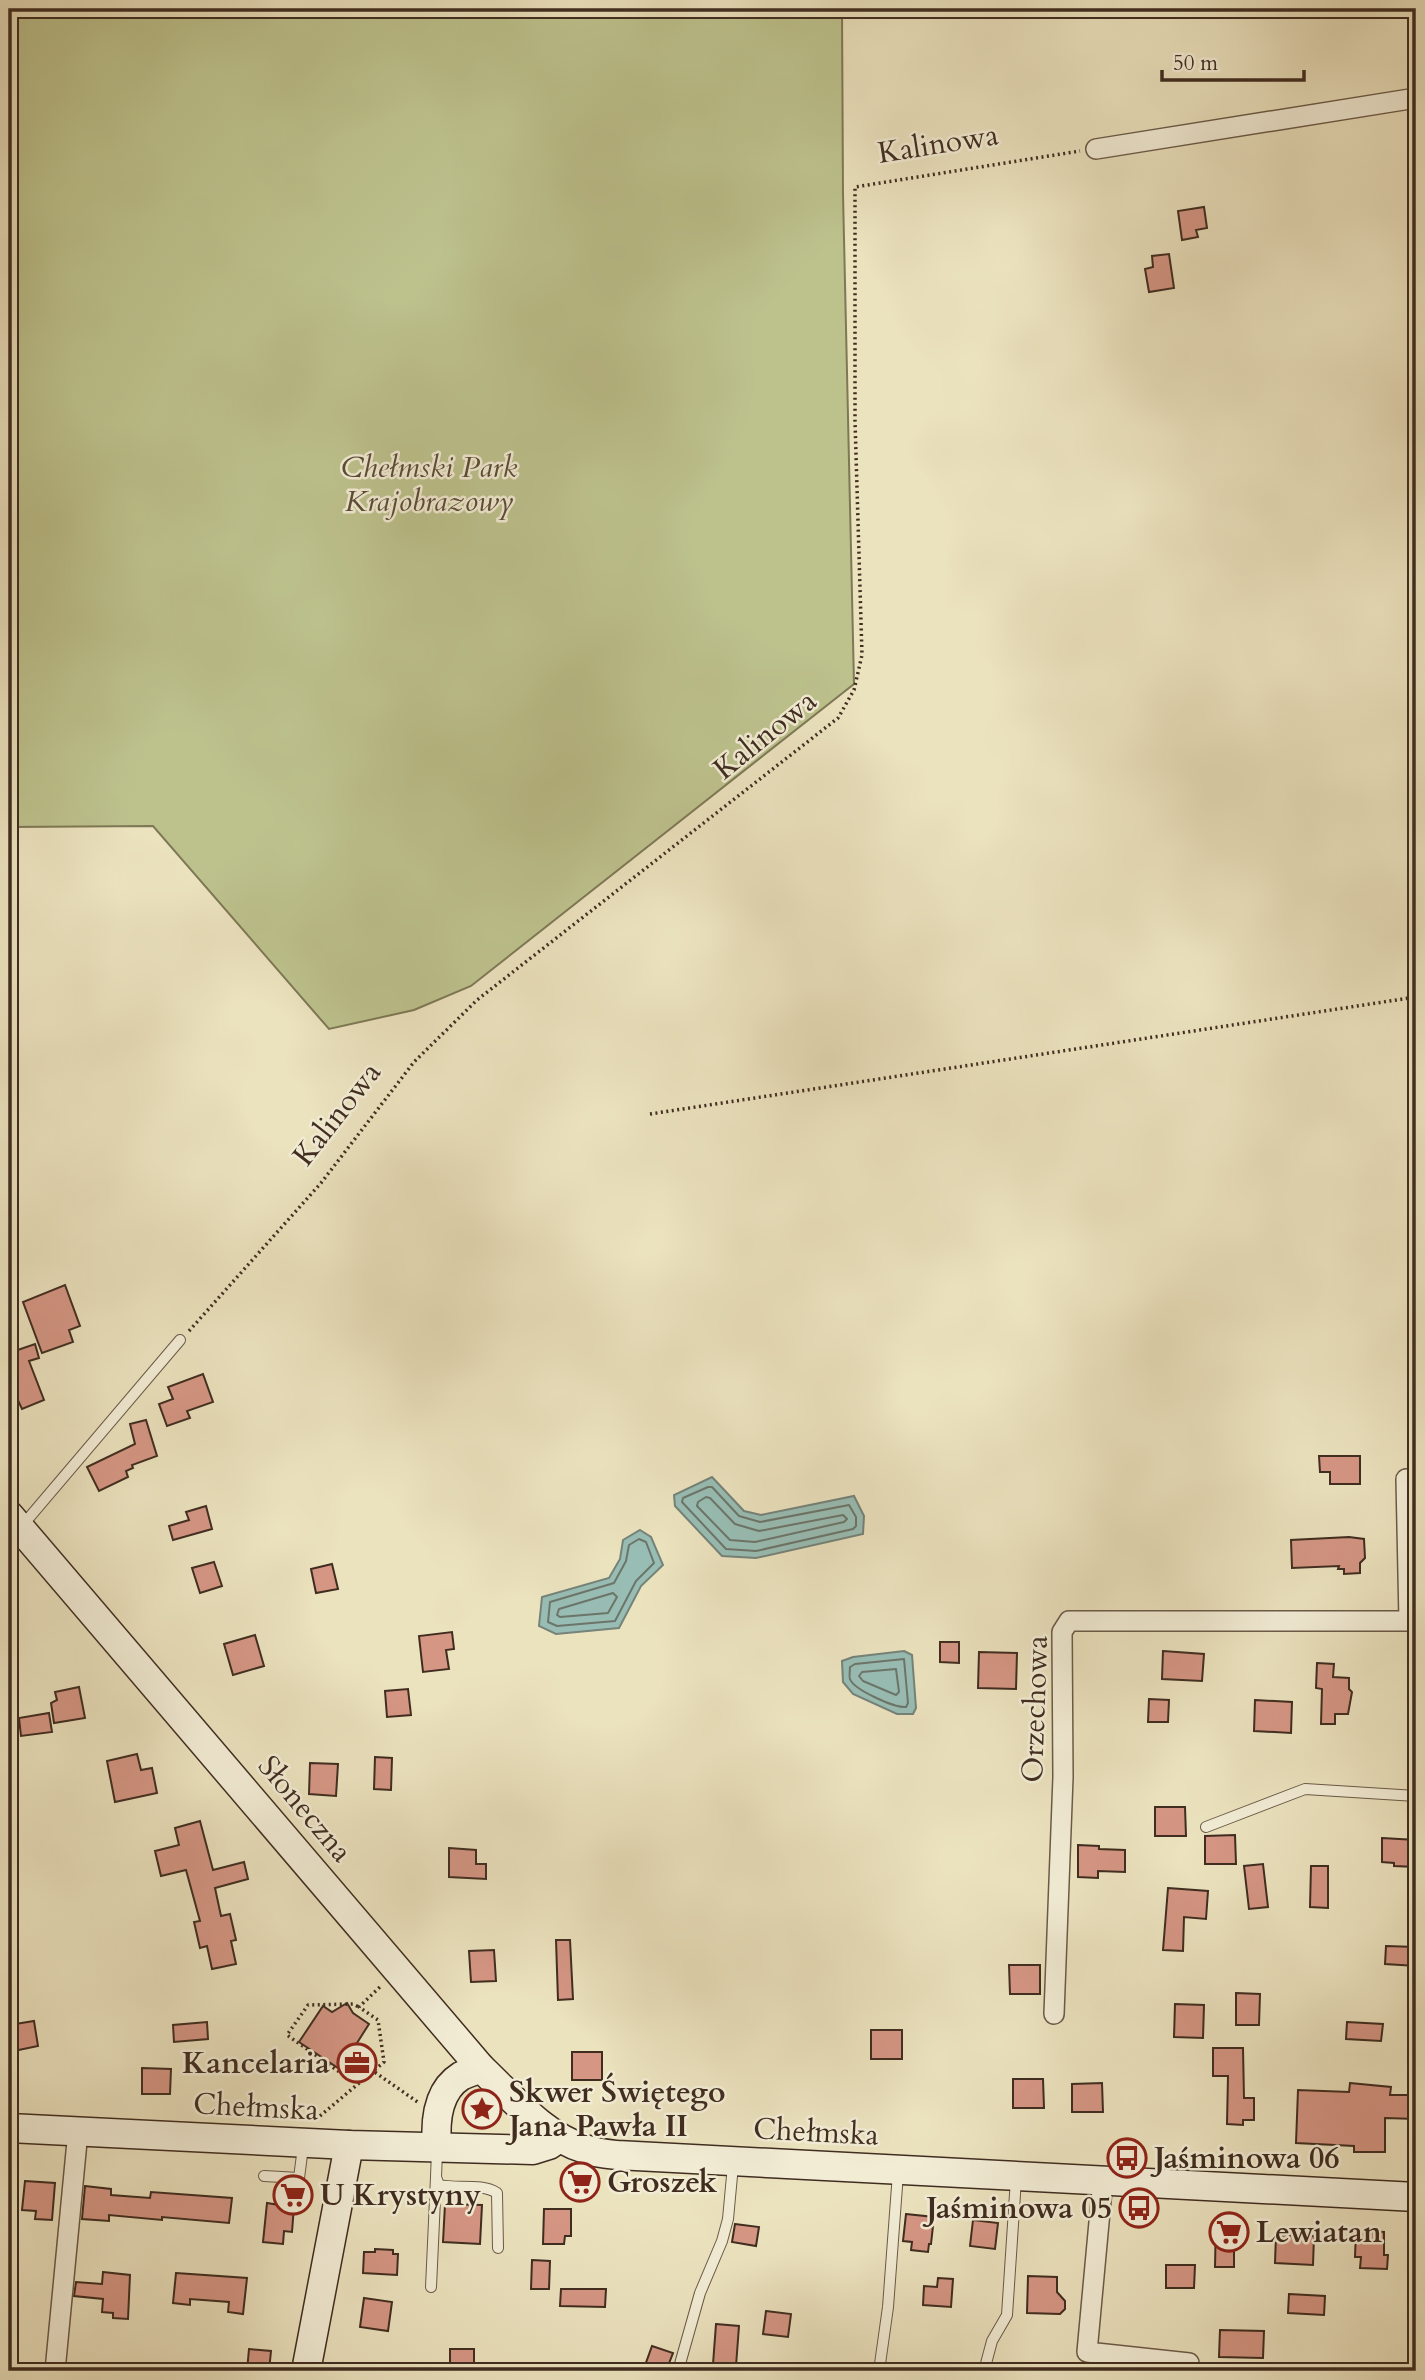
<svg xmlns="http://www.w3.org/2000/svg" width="1425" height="2380" font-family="Cardo,serif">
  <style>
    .green { fill: #bdc28d; stroke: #7e7856; stroke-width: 2 }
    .water { fill: #98bdb4; stroke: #758379; stroke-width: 2 }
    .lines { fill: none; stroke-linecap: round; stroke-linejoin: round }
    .shore { stroke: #6c756a; stroke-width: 2 }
    .building { fill: #d59684; stroke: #402d20; stroke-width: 2 }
    .lane-casing { stroke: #6b5a48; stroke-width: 12 }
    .street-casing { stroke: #6b5a48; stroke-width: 22 }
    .secondary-casing { stroke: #402d20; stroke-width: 31 }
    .path { stroke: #402d20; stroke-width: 3.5; stroke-dasharray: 2 3.5; stroke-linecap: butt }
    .lane { stroke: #f2ecd5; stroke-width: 10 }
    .street { stroke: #f2ecd5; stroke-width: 19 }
    .secondary { stroke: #f2ecd5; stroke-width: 28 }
    .labels { text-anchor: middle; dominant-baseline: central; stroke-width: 5; stroke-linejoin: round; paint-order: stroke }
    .street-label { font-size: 30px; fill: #402d20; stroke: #f2ecd5 }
    .park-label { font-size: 30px; font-style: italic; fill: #594b36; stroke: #f2ecd5 }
    .poi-label { font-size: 30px; font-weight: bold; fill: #402d20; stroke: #f2ecd5; text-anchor: start }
  </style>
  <rect width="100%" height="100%" fill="#ebe2be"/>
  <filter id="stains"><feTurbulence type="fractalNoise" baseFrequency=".00286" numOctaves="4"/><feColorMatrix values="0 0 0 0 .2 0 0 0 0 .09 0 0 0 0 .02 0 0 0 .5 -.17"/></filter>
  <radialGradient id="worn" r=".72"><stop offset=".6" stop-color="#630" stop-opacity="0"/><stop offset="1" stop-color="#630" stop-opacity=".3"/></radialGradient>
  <path class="green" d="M 9,9 L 842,9 L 843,194 L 854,684 L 471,986 L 414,1010 L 329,1029 L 153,826 L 9,827 Z"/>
  <g class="water">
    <path d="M 712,1477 L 744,1511 L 761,1515 L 854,1496 L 864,1516 L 863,1534 L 756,1558 L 722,1556 L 675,1506 L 674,1495 Z"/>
    <path d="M 640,1530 L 651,1537 L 663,1565 L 641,1586 L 619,1628 L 556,1634 L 539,1626 L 542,1597 L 609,1578 L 620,1559 L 623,1540 Z"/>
    <path d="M 904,1651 L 912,1655 L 916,1708 L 913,1714 L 897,1714 L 853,1694 L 843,1682 L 842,1661 L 853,1657 Z"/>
  </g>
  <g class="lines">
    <g class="shore">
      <path d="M 708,1487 L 712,1487 L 739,1516 L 760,1522 L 849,1505 L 856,1517 L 856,1526 L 853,1529 L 756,1551 L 726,1549 L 682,1502 L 683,1498 Z"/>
      <path d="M 706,1497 L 710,1498 L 735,1524 L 759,1531 L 843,1515 L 847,1519 L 844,1522 L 755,1542 L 730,1540 L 697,1506 L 698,1502 Z"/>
      <path d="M 639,1539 L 646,1542 L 654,1563 L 636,1581 L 615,1621 L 557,1626 L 548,1622 L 550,1602 L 614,1583 L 626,1561 L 629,1545 Z"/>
      <path d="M 613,1593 L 617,1597 L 608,1613 L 560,1617 L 557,1615 L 559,1609 Z"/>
      <path d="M 904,1659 L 908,1703 L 906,1707 C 895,1708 854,1690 850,1679 C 849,1678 850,1668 850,1667 L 855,1664 Z"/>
      <path d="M 896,1669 L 899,1692 L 896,1695 L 863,1681 L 859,1676 L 862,1672 Z"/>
    </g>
  </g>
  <g class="building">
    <path d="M 1204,207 L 1207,228 L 1196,230 L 1198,237 L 1182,240 L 1178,211 Z"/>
    <path d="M 1169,254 L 1174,288 L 1149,292 L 1145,269 L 1153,267 L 1152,256 Z"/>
    <path d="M 65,1285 L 80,1326 L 69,1330 L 73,1342 L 42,1353 L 23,1302 Z"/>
    <path d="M 35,1344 L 39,1358 L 29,1361 L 44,1400 L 22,1409 L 16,1396 L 12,1398 L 9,1390 L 9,1353 Z"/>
    <path d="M 203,1374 L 213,1402 L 187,1411 L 190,1418 L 167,1426 L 159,1404 L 173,1399 L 168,1387 Z"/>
    <path d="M 146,1420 L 157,1456 L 132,1465 L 133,1468 L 126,1471 L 128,1477 L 99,1491 L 87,1467 L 135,1444 L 130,1424 Z"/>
    <path d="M 1319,1456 L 1360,1456 L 1360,1484 L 1330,1484 L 1330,1472 L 1320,1472 Z"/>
    <path d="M 206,1506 L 212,1529 L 173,1540 L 169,1526 L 189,1520 L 186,1512 Z"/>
    <path d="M 1349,1537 L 1364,1539 L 1365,1558 L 1360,1563 L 1360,1573 L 1344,1574 L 1344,1569 L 1338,1569 L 1339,1566 L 1292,1568 L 1291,1540 Z"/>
    <path d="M 214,1562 L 222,1586 L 200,1593 L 192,1568 Z"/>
    <path d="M 332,1564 L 338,1589 L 316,1593 L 311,1569 Z"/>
    <path d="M 452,1632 L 454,1649 L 446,1650 L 449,1669 L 423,1672 L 419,1636 Z"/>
    <path d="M 255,1635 L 264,1666 L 233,1675 L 224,1644 Z"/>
    <path d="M 940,1642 L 959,1642 L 959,1663 L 940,1662 Z"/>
    <path d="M 1163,1651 L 1204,1654 L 1202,1681 L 1162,1679 Z"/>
    <path d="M 979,1652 L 1017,1653 L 1016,1689 L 978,1688 Z"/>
    <path d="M 1317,1663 L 1334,1664 L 1333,1677 L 1349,1678 L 1349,1689 L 1352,1692 L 1348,1714 L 1335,1714 L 1335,1724 L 1321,1724 L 1322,1689 L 1316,1688 Z"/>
    <path d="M 79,1687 L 85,1718 L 54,1723 L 51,1703 L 57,1700 L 55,1692 Z"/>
    <path d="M 408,1689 L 411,1715 L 387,1717 L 385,1691 Z"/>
    <path d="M 1149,1699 L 1169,1700 L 1168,1722 L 1148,1722 Z"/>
    <path d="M 1255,1700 L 1292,1702 L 1291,1733 L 1254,1731 Z"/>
    <path d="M 49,1713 L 52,1732 L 21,1736 L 19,1718 Z"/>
    <path d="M 137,1754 L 141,1770 L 152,1768 L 157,1793 L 115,1802 L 107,1761 Z"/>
    <path d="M 375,1757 L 392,1758 L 391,1790 L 374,1789 Z"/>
    <path d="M 310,1763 L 338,1764 L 336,1796 L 309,1794 Z"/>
    <path d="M 1155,1807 L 1185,1807 L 1186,1836 L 1155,1836 Z"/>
    <path d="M 200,1821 L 213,1870 L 244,1862 L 248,1879 L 215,1888 L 221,1916 L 230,1914 L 236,1940 L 231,1941 L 236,1964 L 212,1969 L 207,1946 L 200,1948 L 194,1922 L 200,1921 L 186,1870 L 161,1876 L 155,1851 L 179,1845 L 175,1828 Z"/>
    <path d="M 1235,1835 L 1236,1864 L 1205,1864 L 1205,1836 Z"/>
    <path d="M 1382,1838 L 1416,1840 L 1416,1867 L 1394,1866 L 1394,1863 L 1382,1862 Z"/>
    <path d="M 1078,1845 L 1099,1846 L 1099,1849 L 1125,1850 L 1125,1872 L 1098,1871 L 1098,1878 L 1078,1877 Z"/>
    <path d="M 449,1848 L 476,1850 L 476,1864 L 486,1864 L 486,1879 L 449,1877 Z"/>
    <path d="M 1263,1864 L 1268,1907 L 1249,1909 L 1244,1866 Z"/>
    <path d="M 1311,1866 L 1328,1866 L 1328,1908 L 1310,1907 Z"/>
    <path d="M 1168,1888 L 1208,1891 L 1206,1919 L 1184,1917 L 1183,1951 L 1163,1950 Z"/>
    <path d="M 556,1940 L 570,1940 L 573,1999 L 558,2000 Z"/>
    <path d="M 1386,1946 L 1416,1947 L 1416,1966 L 1385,1964 Z"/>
    <path d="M 494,1950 L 496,1981 L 471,1982 L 469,1951 Z"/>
    <path d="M 1009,1965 L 1040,1965 L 1040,1994 L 1010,1994 Z"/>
    <path d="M 1236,1993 L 1260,1994 L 1259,2025 L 1236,2025 Z"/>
    <path d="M 347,2003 L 353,2013 L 369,2024 L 357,2043 L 374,2055 L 358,2077 L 349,2071 L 347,2074 L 299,2042 L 323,2006 L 332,2012 Z"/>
    <path d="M 1175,2004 L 1204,2005 L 1203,2038 L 1174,2037 Z"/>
    <path d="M 34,2021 L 38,2046 L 9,2052 L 9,2025 Z"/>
    <path d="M 207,2022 L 208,2039 L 174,2042 L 173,2025 Z"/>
    <path d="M 1347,2022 L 1383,2024 L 1381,2041 L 1346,2039 Z"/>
    <rect x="871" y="2030" width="31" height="29"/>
    <path d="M 1213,2048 L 1243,2048 L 1244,2098 L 1254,2098 L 1254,2120 L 1243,2120 L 1243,2125 L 1227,2124 L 1228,2076 L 1213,2076 Z"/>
    <rect x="572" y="2052" width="30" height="28"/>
    <path d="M 142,2068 L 171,2069 L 170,2094 L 142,2094 Z"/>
    <path d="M 1013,2079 L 1043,2079 L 1044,2108 L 1013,2108 Z"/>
    <path d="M 1102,2083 L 1103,2112 L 1072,2112 L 1072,2084 Z"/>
    <path d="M 1350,2083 L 1391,2087 L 1390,2095 L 1416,2095 L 1416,2119 L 1385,2118 L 1385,2152 L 1354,2152 L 1354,2146 L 1296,2143 L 1298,2090 L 1349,2092 Z"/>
    <path d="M 25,2181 L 55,2183 L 52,2220 L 35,2219 L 36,2211 L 22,2210 Z"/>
    <path d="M 281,2184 L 307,2187 L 305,2207 L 294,2206 L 292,2232 L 284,2231 L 283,2244 L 263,2242 L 267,2203 L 279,2205 Z"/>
    <path d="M 85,2186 L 111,2189 L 111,2195 L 150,2198 L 151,2192 L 232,2198 L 229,2223 L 162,2217 L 162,2220 L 109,2215 L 109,2221 L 82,2219 Z"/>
    <path d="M 445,2204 L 482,2205 L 480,2244 L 443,2242 Z"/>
    <path d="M 544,2209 L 571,2209 L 571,2236 L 565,2236 L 564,2244 L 543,2244 Z"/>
    <path d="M 906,2214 L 934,2217 L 931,2244 L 929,2244 L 928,2252 L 911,2250 L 912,2242 L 903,2241 Z"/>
    <path d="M 1216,2218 L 1242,2219 L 1242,2245 L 1234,2245 L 1234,2267 L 1215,2267 Z"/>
    <path d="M 973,2220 L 998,2223 L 995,2249 L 970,2246 Z"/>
    <path d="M 735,2224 L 759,2227 L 756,2246 L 732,2242 Z"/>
    <path d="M 1356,2230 L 1384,2232 L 1384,2255 L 1388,2255 L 1387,2269 L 1360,2268 L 1361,2257 L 1355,2257 Z"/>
    <path d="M 1276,2235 L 1314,2236 L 1313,2265 L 1275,2263 Z"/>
    <path d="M 375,2249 L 393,2250 L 393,2254 L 398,2254 L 397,2275 L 363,2273 L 364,2252 L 375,2252 Z"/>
    <path d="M 532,2260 L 550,2261 L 549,2289 L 531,2289 Z"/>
    <path d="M 1166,2265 L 1195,2265 L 1194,2288 L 1166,2288 Z"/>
    <path d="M 103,2272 L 130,2275 L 128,2319 L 113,2318 L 113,2313 L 102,2312 L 103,2299 L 74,2296 L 76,2282 L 102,2284 Z"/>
    <path d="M 176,2273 L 247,2278 L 243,2314 L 228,2312 L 229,2302 L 190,2299 L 190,2305 L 173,2303 Z"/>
    <path d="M 1028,2276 L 1057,2277 L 1057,2292 L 1065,2301 L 1065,2309 L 1060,2314 L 1027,2313 Z"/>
    <path d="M 938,2278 L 953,2279 L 951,2307 L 923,2305 L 924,2286 L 937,2287 Z"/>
    <path d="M 561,2289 L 606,2289 L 605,2307 L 560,2306 Z"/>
    <path d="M 1289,2294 L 1325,2296 L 1324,2315 L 1288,2313 Z"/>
    <path d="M 364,2298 L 392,2302 L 388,2331 L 360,2327 Z"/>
    <path d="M 766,2311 L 791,2314 L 788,2337 L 763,2334 Z"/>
    <path d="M 716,2324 L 739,2326 L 736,2366 L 713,2364 Z"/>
    <path d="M 1220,2330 L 1264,2331 L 1263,2358 L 1219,2357 Z"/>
    <path d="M 652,2346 L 673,2353 L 666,2371 L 643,2371 Z"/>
    <path d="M 249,2349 L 271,2351 L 269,2371 L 247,2371 Z"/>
    <path d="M 450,2349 L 474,2349 L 474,2365 L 450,2364 Z"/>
  </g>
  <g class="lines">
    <g class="lane-casing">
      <g id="lane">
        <path d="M 22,1526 L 180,1340"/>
        <path d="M 1206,1827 L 1305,1789 L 1416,1796"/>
        <path d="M 437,2151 L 436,2177 L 439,2185 C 457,2189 482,2183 497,2193 L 498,2248"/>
        <path d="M 264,2176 L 299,2178 L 303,2147"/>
        <path d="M 431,2287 L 436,2177"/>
        <path d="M 678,2371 L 700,2293 L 722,2241 L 728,2219 L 733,2165"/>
        <path d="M 879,2371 L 888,2307 L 898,2173"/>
        <path d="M 984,2371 L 992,2341 L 1007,2315 L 1016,2179"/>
      </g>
    </g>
    <g class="street-casing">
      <g id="street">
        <path d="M 1096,149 L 1416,98"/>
        <path d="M 1406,1479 L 1409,1621"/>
        <path d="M 1054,2014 L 1063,1777 L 1062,1632 L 1069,1621 L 1416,1621"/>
        <path d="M 1103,2179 L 1087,2352 L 1189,2363"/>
        <path d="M 55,2371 L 78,2131"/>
      </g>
    </g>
    <g class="secondary-casing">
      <g id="secondary">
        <path d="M 9,1515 L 481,2068 C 512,2097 543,2136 585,2149 C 595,2153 607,2154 617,2155 L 1416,2197"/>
        <path d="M 9,2128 L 349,2145 L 533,2150 L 549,2145 L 559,2138"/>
        <path d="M 437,2147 C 435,2123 437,2091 461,2076 C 467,2073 475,2071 481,2068"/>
        <path d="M 306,2371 L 349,2145"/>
      </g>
    </g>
    <g class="path">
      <path d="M 650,1114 L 1416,997"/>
      <path d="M 189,1331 L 321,1183 L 414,1062 L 477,1000 L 838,718 L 854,690 L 862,655 L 855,421 L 855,187 L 1080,151"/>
      <path d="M 366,2066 L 419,2103"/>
      <path d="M 348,2078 L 287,2035 L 308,2005 L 353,2004 L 359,2007"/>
      <path d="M 320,2116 L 384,2062 L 378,2020 L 359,2007 L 382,1985"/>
    </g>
    <use href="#lane" class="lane"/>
    <use href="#street" class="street"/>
    <use href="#secondary" class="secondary"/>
  </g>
  <defs>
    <g id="office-ring" transform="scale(2.0125)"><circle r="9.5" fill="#f2ecd5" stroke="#8f2418" stroke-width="1.5"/><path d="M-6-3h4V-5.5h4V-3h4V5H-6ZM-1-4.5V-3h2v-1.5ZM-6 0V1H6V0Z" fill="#8f2418"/></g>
    <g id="sight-ring" transform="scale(2.0125)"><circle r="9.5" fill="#f2ecd5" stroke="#8f2418" stroke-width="1.5"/><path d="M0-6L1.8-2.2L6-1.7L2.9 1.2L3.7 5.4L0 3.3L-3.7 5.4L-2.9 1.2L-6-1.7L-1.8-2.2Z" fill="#8f2418"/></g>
    <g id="bus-ring" transform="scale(2.0125)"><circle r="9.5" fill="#f2ecd5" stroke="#8f2418" stroke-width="1.5"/><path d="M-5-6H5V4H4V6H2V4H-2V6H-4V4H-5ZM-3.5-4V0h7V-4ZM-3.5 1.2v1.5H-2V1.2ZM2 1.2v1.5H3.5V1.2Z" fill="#8f2418"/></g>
    <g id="supermarket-ring" transform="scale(2.0125)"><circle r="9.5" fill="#f2ecd5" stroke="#8f2418" stroke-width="1.5"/><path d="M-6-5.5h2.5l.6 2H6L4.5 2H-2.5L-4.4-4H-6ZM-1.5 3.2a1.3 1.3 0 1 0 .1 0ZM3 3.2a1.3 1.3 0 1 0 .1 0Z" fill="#8f2418"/></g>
  </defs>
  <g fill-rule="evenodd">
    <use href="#office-ring" x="357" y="2063"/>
    <use href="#sight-ring" x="482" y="2109"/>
    <use href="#bus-ring" x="1127" y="2158"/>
    <use href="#supermarket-ring" x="580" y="2182"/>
    <use href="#supermarket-ring" x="293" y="2195"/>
    <use href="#bus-ring" x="1139" y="2208"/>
    <use href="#supermarket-ring" x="1229" y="2232"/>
  </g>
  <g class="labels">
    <g class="street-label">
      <text transform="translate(938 144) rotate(-9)">Kalinowa</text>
      <text transform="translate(765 735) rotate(-39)">Kalinowa</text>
      <text transform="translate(337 1114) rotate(-52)">Kalinowa</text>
      <text transform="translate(1035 1709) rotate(-88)">Orzechowa</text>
      <text transform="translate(305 1809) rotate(50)">Słoneczna</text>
      <text transform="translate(256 2107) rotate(3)">Chełmska</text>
      <text transform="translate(816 2132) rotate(3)">Chełmska</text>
    </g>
    <g class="park-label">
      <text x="429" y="467">Chełmski Park<tspan x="429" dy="34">Krajobrazowy</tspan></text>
    </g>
    <g class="poi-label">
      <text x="330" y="2063" text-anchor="end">Kancelaria</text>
      <text x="509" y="2092">Skwer Świętego<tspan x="509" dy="34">Jana Pawła II</tspan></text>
      <text x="1154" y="2158">Jaśminowa 06</text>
      <text x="607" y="2182">Groszek</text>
      <text x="320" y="2195">U Krystyny</text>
      <text x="1112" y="2208" text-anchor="end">Jaśminowa 05</text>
      <text x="1256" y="2232">Lewiatan</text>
    </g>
  </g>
  <rect width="1425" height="2380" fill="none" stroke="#ebe2be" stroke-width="35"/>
  <rect x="10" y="10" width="1404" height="2359" fill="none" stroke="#402d20" stroke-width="3.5"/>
  <rect x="18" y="18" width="1390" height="2345" fill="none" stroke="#402d20" stroke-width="2"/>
  <path d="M1162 70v10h142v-10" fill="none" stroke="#402d20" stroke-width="3.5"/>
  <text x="1173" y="70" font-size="21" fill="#402d20" stroke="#f2ecd5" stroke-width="5" paint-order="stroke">50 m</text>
  <rect width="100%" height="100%" filter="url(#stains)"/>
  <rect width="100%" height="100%" fill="url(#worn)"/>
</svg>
